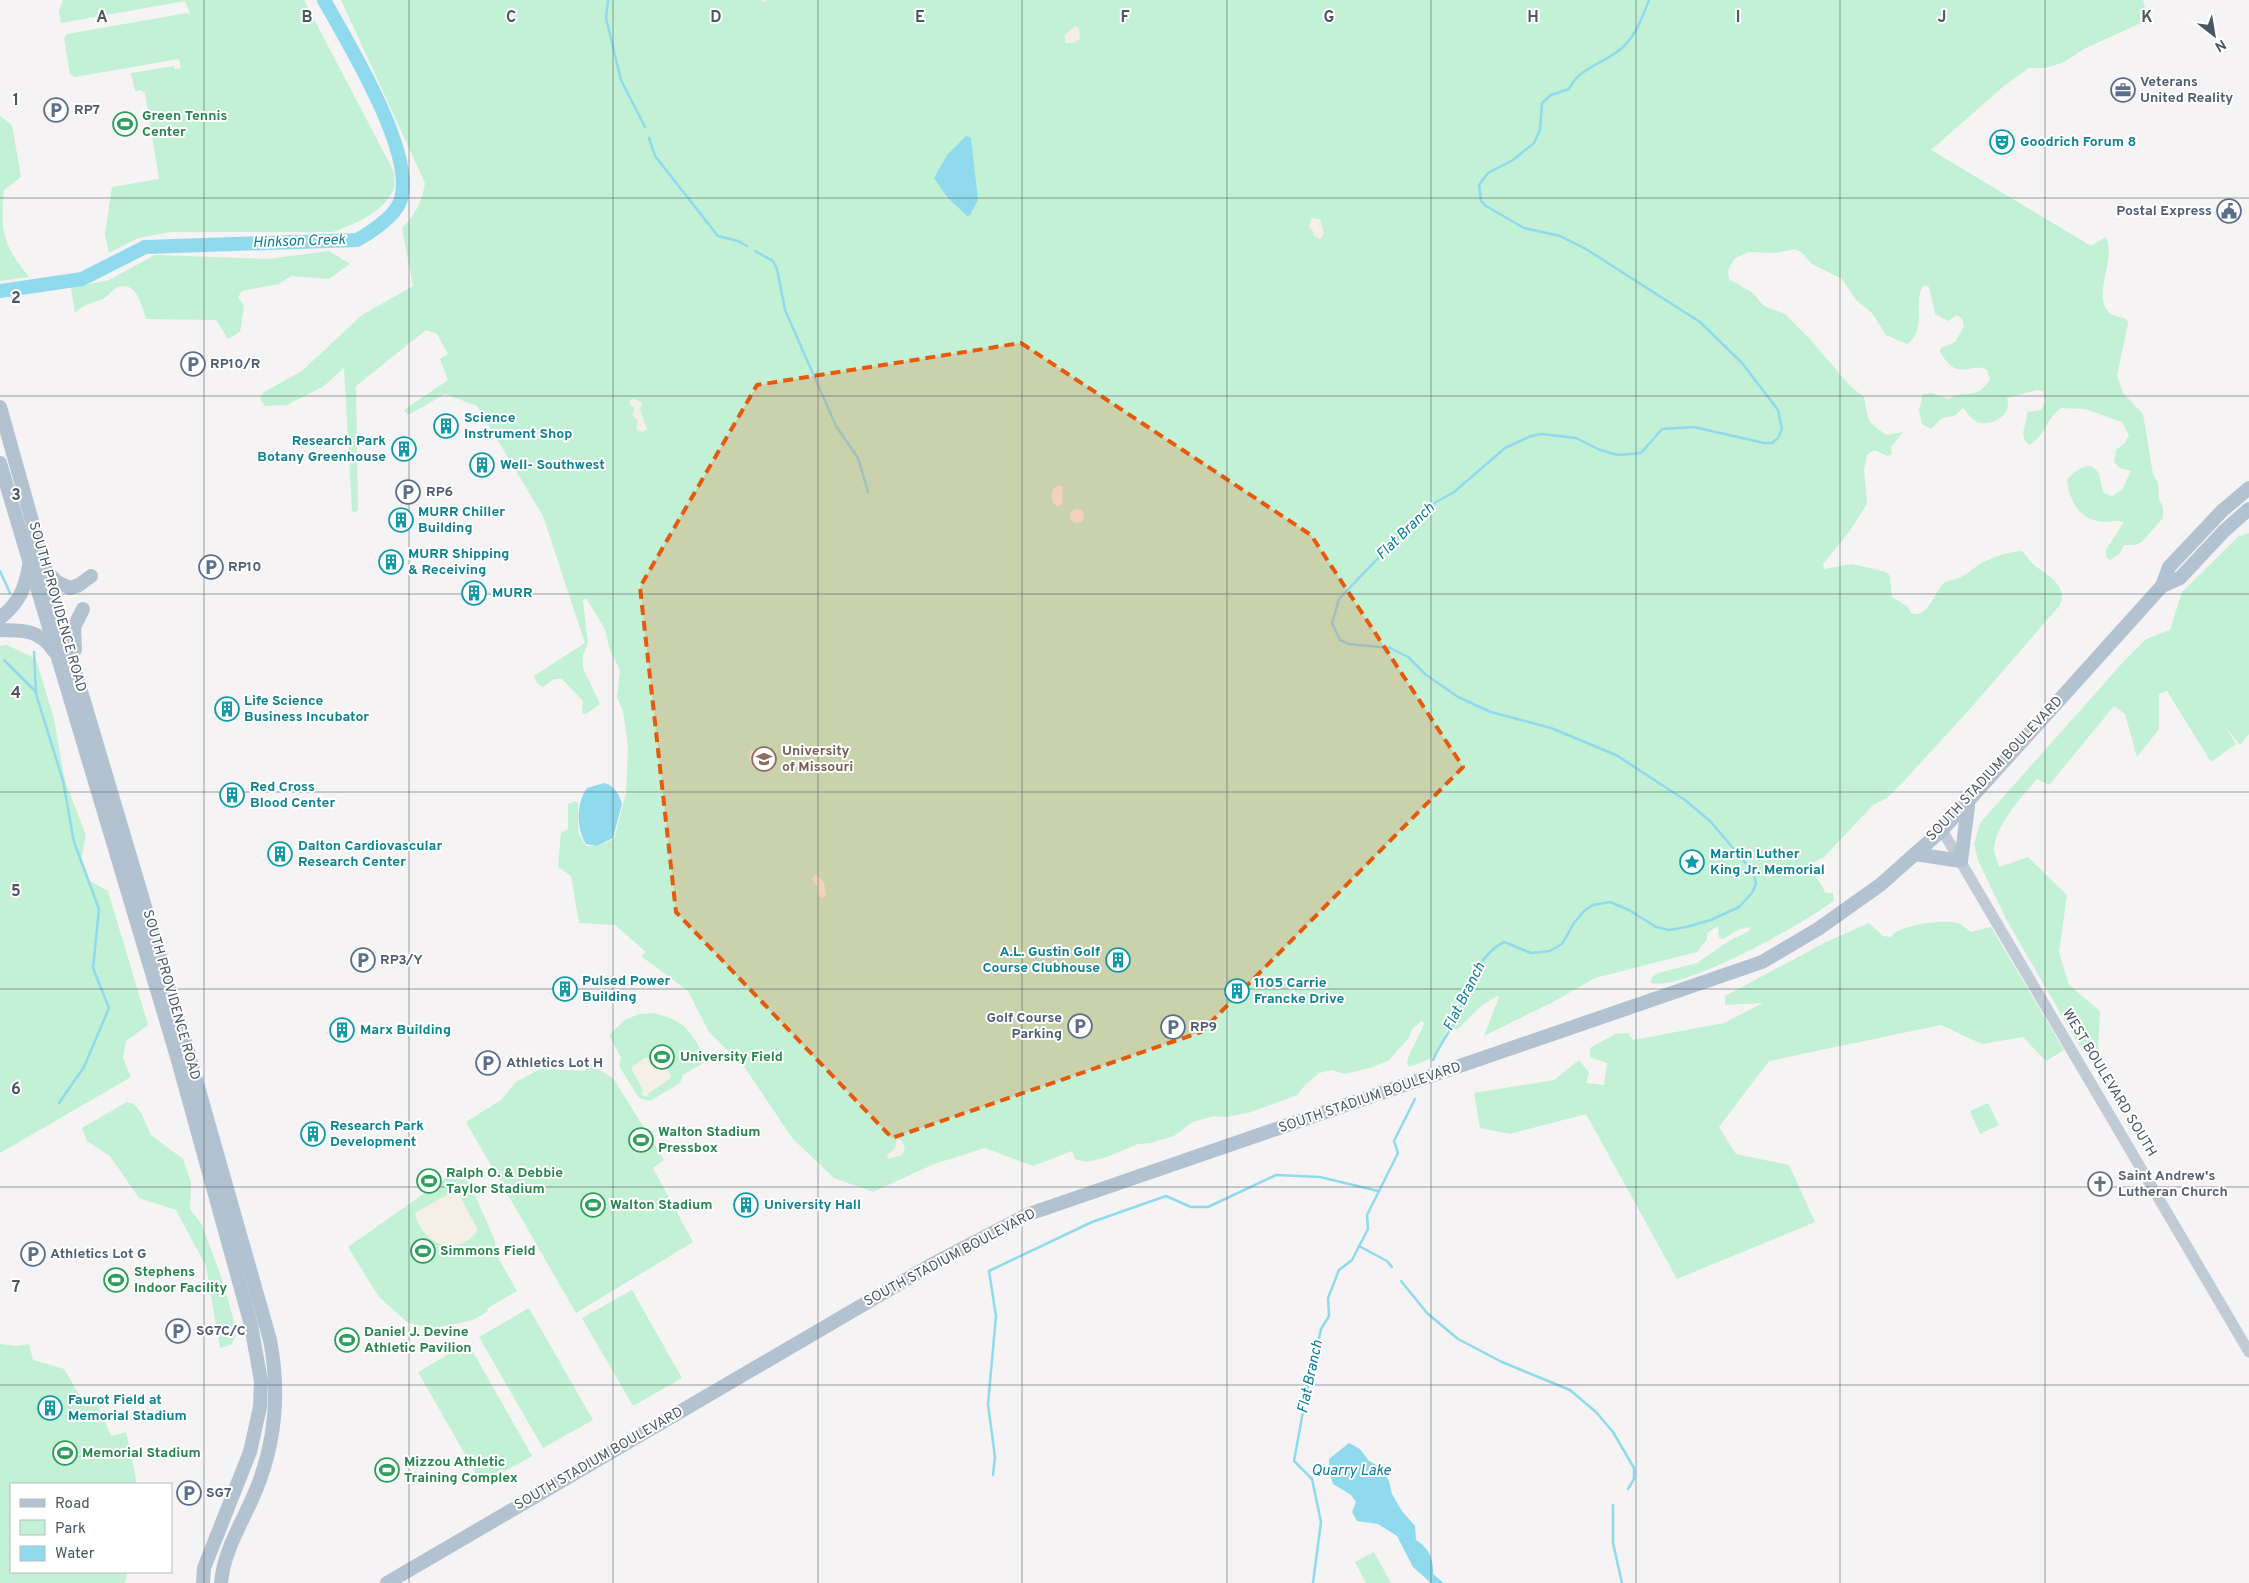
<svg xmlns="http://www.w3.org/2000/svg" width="2249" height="1583" font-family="Overpass,sans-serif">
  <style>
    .green { fill: #c3f1d5 }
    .sand { fill: #f5f0e5 }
    .water { fill: #90daee }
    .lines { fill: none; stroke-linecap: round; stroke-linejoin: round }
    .stream { stroke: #90daee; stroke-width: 2.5 }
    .river { stroke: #90daee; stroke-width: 14 }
    .secondary { stroke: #c1cbd6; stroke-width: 11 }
    .primary { stroke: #b3c2d1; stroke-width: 14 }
    .marked { fill: #e8590c; fill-opacity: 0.2; stroke: #e8590c; stroke-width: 4; stroke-dasharray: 10 6; stroke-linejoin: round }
    .grid { fill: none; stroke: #4a5661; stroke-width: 1; stroke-opacity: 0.55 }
    .labels { text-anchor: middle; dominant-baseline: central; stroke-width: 4; stroke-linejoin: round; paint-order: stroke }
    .service-label { font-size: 14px; font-weight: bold; fill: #4e5e75; stroke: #fff; text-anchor: start }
    .leisure-label { font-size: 14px; font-weight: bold; fill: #27864d; stroke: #fff; text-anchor: start }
    .culture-label { font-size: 14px; font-weight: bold; fill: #0d838f; stroke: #fff; text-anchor: start }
    .street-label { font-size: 14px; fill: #4a5661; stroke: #fff }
    .education-label { font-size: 14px; font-weight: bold; fill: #785e54; stroke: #fff; text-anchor: start }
    .worship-label { font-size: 14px; font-weight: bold; fill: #5b616d; stroke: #fff; text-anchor: start }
    .water-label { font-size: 15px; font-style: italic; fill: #0c7c9b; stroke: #fff }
    .grid-label { font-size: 16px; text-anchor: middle; font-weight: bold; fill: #4a5661; stroke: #fff; stroke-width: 4; stroke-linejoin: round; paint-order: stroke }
  </style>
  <rect width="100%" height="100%" fill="#f5f3f3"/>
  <g class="green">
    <path d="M 63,0 L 304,0 L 394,172 C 394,176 395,183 394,188 C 385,212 354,224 333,232 L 170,232 L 138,238 L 109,253 L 105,234 L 112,187 L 159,179 L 145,93 L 141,90 L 135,91 L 131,73 L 174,66 L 175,69 L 181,68 L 179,59 L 75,77 L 70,74 L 64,38 L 67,34 L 187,13 L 191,15 L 185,1 L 61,23 L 59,11 Z"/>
    <path d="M 341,0 L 762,0 L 762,2 L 767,0 L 2143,0 L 2147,17 L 2145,21 L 2084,49 L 2062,63 L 2044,68 L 2029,68 L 2005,85 L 1931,150 L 2091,246 L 2106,237 C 2117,259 2090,299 2111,314 C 2115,317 2122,317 2127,319 L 2128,324 L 2117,375 L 2123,393 L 2143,414 L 2153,474 L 2158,483 L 2159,499 L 2163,508 L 2163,518 L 2142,542 L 2136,545 L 2124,545 L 2120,553 L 2110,560 L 2106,557 L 2106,550 L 2124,522 C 2117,520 2112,522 2105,522 C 2080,521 2070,503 2067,480 C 2073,472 2091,457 2099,474 C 2101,480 2101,486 2104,493 L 2112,496 L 2122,490 L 2131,471 L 2120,468 L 2114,462 L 2116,450 L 2125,443 L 2129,435 L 2122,422 L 2085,409 L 2061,408 C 2046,419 2045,436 2029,445 C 2017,435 2028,424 2027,412 L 2041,410 L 2045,402 L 2043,391 L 2037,390 L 2007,398 C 2012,413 1996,425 1981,423 C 1973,422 1968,414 1963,408 L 1954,416 L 1942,418 L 1931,429 L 1922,424 L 1919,410 L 1923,394 L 1932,393 L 1949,399 C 1966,388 1976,402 1990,379 L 1987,370 C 1969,360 1960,385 1940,352 L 1941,348 L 1955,342 L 1964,326 L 1962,319 L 1957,315 L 1948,321 L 1935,314 L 1929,287 L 1925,285 C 1911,295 1929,330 1907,344 L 1886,335 L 1872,313 L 1857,301 L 1842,279 L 1812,264 L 1801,252 L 1795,249 L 1776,253 L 1749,252 L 1735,258 L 1728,270 L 1729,279 L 1753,293 L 1764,306 L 1785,314 L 1810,339 L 1850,386 L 1864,397 C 1869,421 1865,421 1887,435 L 1903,432 L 1891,447 L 1892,454 L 1888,456 L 1874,450 L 1867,455 L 1864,470 L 1867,504 L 1849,532 L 1823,564 L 1824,569 L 1853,564 L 1886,572 L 1890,576 L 1892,597 L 1908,607 L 1911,613 C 1928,619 1934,593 1943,584 C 1949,579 1954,581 1961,577 C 1967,574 1971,570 1977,566 C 1989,558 2007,552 2021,551 C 2026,554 2028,559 2032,563 C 2045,575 2069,584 2060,605 L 1970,709 L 1903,782 L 1887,798 L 1873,805 L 1824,857 L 1809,865 C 1813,874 1823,885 1825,893 L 1833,893 L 1834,900 C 1808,922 1682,992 1651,983 L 1652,977 L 1658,973 L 1697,963 L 1729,941 L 1749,931 L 1751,927 L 1740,929 L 1723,939 L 1719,938 L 1718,926 L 1707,933 L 1707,939 L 1697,952 L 1595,978 L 1551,1003 L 1484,1036 L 1499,997 L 1497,996 L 1480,1007 L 1458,1029 L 1454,1029 L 1451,1025 C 1445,1031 1446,1034 1443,1042 C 1438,1058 1423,1062 1409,1067 L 1407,1063 C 1410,1048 1420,1037 1424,1023 L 1422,1021 L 1412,1029 L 1409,1038 L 1388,1061 L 1370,1068 L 1344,1074 L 1332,1070 L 1319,1073 L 1305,1085 L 1297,1095 L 1248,1113 L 1225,1117 L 1214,1116 L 1193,1122 L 1174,1136 L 1151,1143 L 1138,1144 L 1104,1158 L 1087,1162 L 1075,1159 L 1072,1151 L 1033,1166 L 985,1148 L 934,1164 L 873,1192 L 834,1178 L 793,1139 L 745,1068 L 709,1032 L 688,991 L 641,956 L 646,952 L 615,925 L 579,923 L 571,876 L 558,867 L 561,833 L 568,829 L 568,804 L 575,801 L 578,803 L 578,832 L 586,846 L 597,846 L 614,839 L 626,793 L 628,747 L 623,711 L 617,697 L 620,670 L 610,650 L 605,629 L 586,598 L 583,600 L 588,643 L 583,655 L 583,668 L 600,704 L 586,714 L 582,713 L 583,701 L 562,679 L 554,679 L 543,687 L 537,683 L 534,676 L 585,643 L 543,516 L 477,406 L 445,394 L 408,415 L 404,410 L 448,380 L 440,359 L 448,354 L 437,334 L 426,330 L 356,386 L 358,510 L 354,513 L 352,511 L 344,368 L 324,386 L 287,405 L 265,406 L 260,399 L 264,392 L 302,371 L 362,315 L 413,286 L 402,228 C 416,214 422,202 425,183 Z"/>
    <path d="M 0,116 L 12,125 L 21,177 L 4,190 C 0,231 3,245 29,277 L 0,281 Z"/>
    <path d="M 329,251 L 350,264 L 329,279 L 291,276 L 279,284 L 242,291 L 238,297 L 244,306 L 240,332 L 228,339 L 216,320 L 146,319 C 142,305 135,277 115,289 C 111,291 109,295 106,297 C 93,304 86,302 75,313 L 71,288 L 109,280 L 155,255 L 267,259 Z"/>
    <path d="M 2249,533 L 2249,734 L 2240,745 L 2225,727 L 2236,744 L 2211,762 L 2167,691 L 2159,694 L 2159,729 L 2137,757 L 2125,714 L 2114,706 L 2049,785 L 2037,779 C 2022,796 1995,826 1994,849 C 1994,854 1998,862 1999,867 L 2028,857 L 2067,895 L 2059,952 L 2069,985 L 2100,1011 L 2098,1052 L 2080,1047 L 2006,919 L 1978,860 L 1974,844 L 1980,823 L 2126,659 L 2146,639 L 2170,630 L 2182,592 L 2239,536 Z"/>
    <path d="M 7,645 L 36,659 L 54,719 L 65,781 L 86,835 L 81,859 L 90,881 L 108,891 L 148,1025 L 126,1041 L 123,1058 L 131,1077 L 0,1153 L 0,646 Z"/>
    <path d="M 1869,923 L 1883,936 L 1891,937 C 1898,925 1944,919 1958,923 C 1962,925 1967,929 1971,932 L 1991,927 L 2064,1050 L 2046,1061 L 2023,1037 L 1982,1044 L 1941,1025 L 1769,1061 L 1719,1127 L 1736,1154 L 1789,1165 L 1815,1222 L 1677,1279 L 1586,1114 L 1510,1134 L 1480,1128 L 1474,1093 L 1554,1080 L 1579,1060 L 1589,1072 L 1586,1083 L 1604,1085 L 1607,1063 L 1590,1057 L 1590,1048 L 1615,1034 L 1628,1033 L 1633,1040 L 1724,1023 L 1763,1003 L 1725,1005 L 1725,996 L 1824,943 Z"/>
    <path d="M 653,1013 C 689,1022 690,1032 707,1061 L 683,1075 L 680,1083 L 650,1101 L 639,1098 L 619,1066 L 621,1058 L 609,1035 L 625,1020 L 639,1014 Z"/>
    <path d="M 591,1065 L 613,1078 L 664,1160 L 653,1168 L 693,1242 L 576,1313 L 466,1122 L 501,1100 L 516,1082 L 540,1069 L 584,1071 Z"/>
    <path d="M 127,1102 L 134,1104 L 141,1113 L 151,1135 L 183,1159 L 191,1182 L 190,1209 L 202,1225 L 224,1285 L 237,1333 L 231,1345 L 220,1348 L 206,1266 L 176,1210 L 139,1198 L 110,1156 L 87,1141 L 82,1128 Z"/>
    <path d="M 1988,1103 L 1999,1125 L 1980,1134 L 1970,1111 Z"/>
    <path d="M 456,1173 L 468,1179 L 495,1241 L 496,1254 L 517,1291 L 488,1308 L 487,1312 L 473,1320 L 432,1329 L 407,1322 L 379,1297 L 348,1247 L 450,1175 Z"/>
    <path d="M 632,1290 L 682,1378 L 633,1406 L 582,1318 Z"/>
    <path d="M 529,1308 L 593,1420 L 543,1448 L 479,1337 Z"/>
    <path d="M 468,1343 L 532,1456 L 482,1484 L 418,1372 Z"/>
    <path d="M 0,1344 L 17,1346 L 29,1344 L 33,1360 L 64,1369 L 83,1401 L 95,1397 L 111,1436 L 126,1432 L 137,1484 L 11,1484 L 11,1572 L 127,1572 L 125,1583 L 0,1583 Z"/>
    <path d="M 1374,1552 L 1391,1583 L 1366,1583 L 1355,1562 Z"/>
  </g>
  <g class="sand">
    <path d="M 1075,26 L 1079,28 L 1080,39 L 1074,43 L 1065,43 L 1065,35 Z"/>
    <path d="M 1312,218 L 1320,219 L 1324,234 L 1320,239 L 1314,236 L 1313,231 L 1309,227 Z"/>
    <path d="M 633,398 L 642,403 L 640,410 L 647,429 L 642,432 L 636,429 L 638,421 L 632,415 L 635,410 L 629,402 Z"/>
    <path d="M 1059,485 L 1063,487 L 1062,504 L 1058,507 L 1053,503 L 1051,495 L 1054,488 Z"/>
    <circle cx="1077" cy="516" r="7"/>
    <path d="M 754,750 L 760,755 L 757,770 L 753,767 L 749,759 L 750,751 Z"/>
    <path d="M 815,874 L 824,882 L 826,896 L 823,898 L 820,897 L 817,886 L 812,879 Z"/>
    <path d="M 644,1058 C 659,1057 667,1064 671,1078 L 650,1092 L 646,1097 L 642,1095 L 643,1090 L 631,1068 Z"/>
    <path d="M 897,1139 L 901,1140 L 905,1147 L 902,1155 L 888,1159 L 887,1155 L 895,1148 Z"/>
    <path d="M 455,1187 L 478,1230 C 458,1259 421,1244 415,1213 L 450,1193 L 452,1188 Z"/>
  </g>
  <g class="water">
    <path d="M 966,136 L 971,138 L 978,200 L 970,215 L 967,216 L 947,197 L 934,178 L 947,155 Z"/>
    <path d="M 604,783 C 615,786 619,794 622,804 L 613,838 L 597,846 L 586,844 C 576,828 576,804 587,788 Z"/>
    <path d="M 1349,1443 L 1360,1449 L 1369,1461 L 1380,1467 L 1389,1481 L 1392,1494 L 1402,1511 L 1415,1526 L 1416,1540 C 1428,1547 1434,1559 1433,1574 L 1444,1583 L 1431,1583 L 1413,1567 L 1397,1536 L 1378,1524 L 1357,1521 L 1352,1512 L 1356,1502 L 1351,1495 L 1333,1484 L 1329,1471 L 1329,1459 Z"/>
  </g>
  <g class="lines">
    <g class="stream">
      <path d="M 608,0 L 606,18 L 621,80 L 645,127"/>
      <path d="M 649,138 L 655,156 L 718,236 L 738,241 L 747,246"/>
      <path d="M 755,251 L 773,261 L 777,269 L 785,310 L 836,426 L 858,458 L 868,492"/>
      <path d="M 0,571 L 10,593"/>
      <path d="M 34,652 L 36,694 L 63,781 L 74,842 L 99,909 L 93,968 L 109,1008 L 84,1067 L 59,1103"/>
      <path d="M 4,660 L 36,692"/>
      <path d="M 1433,1060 C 1439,1046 1447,1036 1454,1023 C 1467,996 1475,956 1504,942 L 1531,953 L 1550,951 L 1562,944 L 1574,923 L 1584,911 L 1593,905 L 1610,902 L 1629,910 L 1656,927 L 1669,930 L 1686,927 L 1711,920 L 1739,907 L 1752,893 L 1756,884 L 1754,873 L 1711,822 L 1685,800 L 1616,755 L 1551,728 L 1491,712 L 1458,697 L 1425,674 L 1408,657 L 1390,648 L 1349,644 L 1340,640 L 1332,623 L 1339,599 L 1405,530 L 1431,505 L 1454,492 L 1505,448 L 1531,436 L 1542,434 L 1576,438 L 1600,450 L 1618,455 L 1641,453 L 1662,429 L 1694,427 L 1764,443 L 1772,443 L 1778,438 L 1782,429 L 1778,410 L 1742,363 L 1700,322 L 1586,249 L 1560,236 L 1524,228 L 1486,206 L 1481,201 L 1479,185 L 1488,173 L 1513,160 L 1534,143 L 1540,130 L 1542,103 L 1551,95 L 1569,89 C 1579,67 1606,63 1623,47 C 1636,35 1643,16 1649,0"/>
      <path d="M 1359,1246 L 1387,1261 L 1392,1267"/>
      <path d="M 1401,1281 L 1427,1313 L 1458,1339 L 1502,1362 L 1570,1390 L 1596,1412 L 1613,1432 L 1634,1468 L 1634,1479 L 1628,1489"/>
      <path d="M 993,1475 L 995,1457 L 988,1404 L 996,1316 L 989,1271 L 1092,1222 L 1166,1196 L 1191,1207 L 1208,1207 L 1276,1175 L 1320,1177 L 1378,1191"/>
      <path d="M 1613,1505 L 1613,1543 L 1622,1583"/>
      <path d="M 1313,1583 L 1321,1522 L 1312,1479 L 1294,1461 L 1306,1395 L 1321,1329 L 1329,1316 L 1328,1298 L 1339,1270 L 1352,1260 L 1368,1229 L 1367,1215 L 1398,1153 L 1394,1141 L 1415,1099"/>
    </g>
    <path class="river" d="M 0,291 L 82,279 L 145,247 L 357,240 C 371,232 396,216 401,199 C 415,152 348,43 324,0"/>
    <path class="secondary" d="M 1942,830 L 2249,1352"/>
    <g class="primary">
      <path d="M 0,407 L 59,617 L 187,1048 L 270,1340 C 280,1392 276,1441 256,1490 C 243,1522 224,1549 221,1583"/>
      <path d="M 0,463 L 177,1057 L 251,1325 L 261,1381 L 260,1407 L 250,1452 L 204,1568 L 203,1583"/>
      <path d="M 47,572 L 57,582 L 70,588 L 79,585 L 91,576"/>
      <path d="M 2162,586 L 2180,578 L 2224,531 L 2249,509"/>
      <path d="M 0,618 C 19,603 25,589 29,566"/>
      <path d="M 0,630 C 24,630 40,630 54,651"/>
      <path d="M 75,650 L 74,627 L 83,609"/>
      <path d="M 1915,854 L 1961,861 L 1968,806 L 1967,802"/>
      <path d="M 387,1583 L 931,1265 L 1029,1214 L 1762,962 L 1818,929 L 1880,885 L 1942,830 L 2162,586 L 2169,567 L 2222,511 L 2249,488"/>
    </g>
  </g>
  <path class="marked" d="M 1021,343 L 1311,535 L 1463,767 L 1201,1032 L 892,1138 L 676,912 L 640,587 L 757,385 Z"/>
  <path class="grid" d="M 204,0 L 204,1583M 409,0 L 409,1583M 613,0 L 613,1583M 818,0 L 818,1583M 1022,0 L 1022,1583M 1227,0 L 1227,1583M 1431,0 L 1431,1583M 1636,0 L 1636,1583M 1840,0 L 1840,1583M 2045,0 L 2045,1583M 0,198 L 2249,198M 0,396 L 2249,396M 0,594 L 2249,594M 0,792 L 2249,792M 0,989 L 2249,989M 0,1187 L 2249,1187M 0,1385 L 2249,1385"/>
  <defs>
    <g id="office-ring" transform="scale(1.25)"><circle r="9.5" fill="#fff" stroke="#5c6f8a" stroke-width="1.5"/><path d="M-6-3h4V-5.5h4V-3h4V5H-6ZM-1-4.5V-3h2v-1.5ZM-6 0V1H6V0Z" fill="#5c6f8a"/></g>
    <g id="parking-ring" transform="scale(1.25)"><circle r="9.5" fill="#fff" stroke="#5c6f8a" stroke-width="1.5"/><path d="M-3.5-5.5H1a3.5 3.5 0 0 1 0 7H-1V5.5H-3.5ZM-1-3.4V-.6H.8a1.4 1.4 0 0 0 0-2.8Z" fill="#5c6f8a"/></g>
    <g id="stadium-ring" transform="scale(1.25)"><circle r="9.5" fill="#fff" stroke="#2e9e5b" stroke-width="1.5"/><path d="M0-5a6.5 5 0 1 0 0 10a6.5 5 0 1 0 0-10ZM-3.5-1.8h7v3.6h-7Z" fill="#2e9e5b"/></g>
    <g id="theatre-ring" transform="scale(1.25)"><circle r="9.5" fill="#fff" stroke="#0f9aa8" stroke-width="1.5"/><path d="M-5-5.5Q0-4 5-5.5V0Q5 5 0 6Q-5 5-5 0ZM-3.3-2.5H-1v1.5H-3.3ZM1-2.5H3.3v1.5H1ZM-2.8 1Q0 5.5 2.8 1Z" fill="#0f9aa8"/></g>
    <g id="civic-ring" transform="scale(1.25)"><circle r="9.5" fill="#fff" stroke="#5c6f8a" stroke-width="1.5"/><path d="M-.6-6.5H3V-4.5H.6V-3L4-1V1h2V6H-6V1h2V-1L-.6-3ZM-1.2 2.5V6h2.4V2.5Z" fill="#5c6f8a"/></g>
    <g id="building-ring" transform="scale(1.25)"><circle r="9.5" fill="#fff" stroke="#0f9aa8" stroke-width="1.5"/><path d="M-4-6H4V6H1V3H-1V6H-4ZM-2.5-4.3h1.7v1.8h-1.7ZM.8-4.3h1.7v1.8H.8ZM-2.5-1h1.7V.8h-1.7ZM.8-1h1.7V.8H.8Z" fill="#0f9aa8"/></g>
    <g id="university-ring" transform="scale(1.25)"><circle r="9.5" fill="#fff" stroke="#8d6e63" stroke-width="1.5"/><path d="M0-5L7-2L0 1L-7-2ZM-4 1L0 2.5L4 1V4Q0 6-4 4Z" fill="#8d6e63"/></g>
    <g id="sight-ring" transform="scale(1.25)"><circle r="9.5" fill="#fff" stroke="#0f9aa8" stroke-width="1.5"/><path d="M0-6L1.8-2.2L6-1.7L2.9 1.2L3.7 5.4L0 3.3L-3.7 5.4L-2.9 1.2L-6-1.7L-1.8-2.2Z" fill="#0f9aa8"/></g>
    <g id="church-ring" transform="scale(1.25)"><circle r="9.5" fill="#fff" stroke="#6b7280" stroke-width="1.5"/><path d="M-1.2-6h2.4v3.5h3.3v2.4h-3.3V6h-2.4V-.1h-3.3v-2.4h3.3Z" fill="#6b7280"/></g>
  </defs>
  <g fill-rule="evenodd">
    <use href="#office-ring" x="2123" y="90"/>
    <use href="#parking-ring" x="56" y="110"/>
    <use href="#stadium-ring" x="125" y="124"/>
    <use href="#theatre-ring" x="2002" y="142"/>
    <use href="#civic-ring" x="2229" y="211"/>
    <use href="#parking-ring" x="193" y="364"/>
    <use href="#building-ring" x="446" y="426"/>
    <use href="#building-ring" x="404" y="449"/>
    <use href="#building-ring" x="482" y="465"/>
    <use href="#parking-ring" x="408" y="492"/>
    <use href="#building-ring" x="401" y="520"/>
    <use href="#building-ring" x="391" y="562"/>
    <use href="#parking-ring" x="211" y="567"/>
    <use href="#building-ring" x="474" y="593"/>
    <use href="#building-ring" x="227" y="709"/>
    <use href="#university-ring" x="764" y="759"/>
    <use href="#building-ring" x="232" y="795"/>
    <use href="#building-ring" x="280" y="854"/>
    <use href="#sight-ring" x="1692" y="862"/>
    <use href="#parking-ring" x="363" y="960"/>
    <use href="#building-ring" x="1118" y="960"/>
    <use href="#building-ring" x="565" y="989"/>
    <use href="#building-ring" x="1237" y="991"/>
    <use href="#parking-ring" x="1080" y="1026"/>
    <use href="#parking-ring" x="1173" y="1027"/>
    <use href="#building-ring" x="342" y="1030"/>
    <use href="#stadium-ring" x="662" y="1057"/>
    <use href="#parking-ring" x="488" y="1063"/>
    <use href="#building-ring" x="313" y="1134"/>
    <use href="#stadium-ring" x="641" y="1140"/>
    <use href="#stadium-ring" x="429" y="1181"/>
    <use href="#church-ring" x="2100" y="1184"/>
    <use href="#stadium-ring" x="593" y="1205"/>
    <use href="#building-ring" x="746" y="1205"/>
    <use href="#stadium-ring" x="423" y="1251"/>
    <use href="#parking-ring" x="33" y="1254"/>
    <use href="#stadium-ring" x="116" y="1280"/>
    <use href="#parking-ring" x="178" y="1331"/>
    <use href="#stadium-ring" x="347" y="1340"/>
    <use href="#building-ring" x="50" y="1408"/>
    <use href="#stadium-ring" x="65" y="1453"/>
    <use href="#stadium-ring" x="387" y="1470"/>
    <use href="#parking-ring" x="189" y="1493"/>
  </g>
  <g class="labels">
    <g class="service-label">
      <text x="2140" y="82">Veterans<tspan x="2140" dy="16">United Reality</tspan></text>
      <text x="74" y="110">RP7</text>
      <text x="2212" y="211" text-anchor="end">Postal Express</text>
      <text x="210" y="364">RP10/R</text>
      <text x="426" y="492">RP6</text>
      <text x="228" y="567">RP10</text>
      <text x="380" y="960">RP3/Y</text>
      <text x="1062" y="1018" text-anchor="end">Golf Course<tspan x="1062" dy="16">Parking</tspan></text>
      <text x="1190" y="1027">RP9</text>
      <text x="506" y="1063">Athletics Lot H</text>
      <text x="50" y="1254">Athletics Lot G</text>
      <text x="196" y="1331">SG7C/C</text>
      <text x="206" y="1493">SG7</text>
    </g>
    <g class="leisure-label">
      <text x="142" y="116">Green Tennis<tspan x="142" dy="16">Center</tspan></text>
      <text x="680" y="1057">University Field</text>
      <text x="658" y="1132">Walton Stadium<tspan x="658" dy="16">Pressbox</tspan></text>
      <text x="446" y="1173">Ralph O. &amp; Debbie<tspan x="446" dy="16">Taylor Stadium</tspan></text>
      <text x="610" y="1205">Walton Stadium</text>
      <text x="440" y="1251">Simmons Field</text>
      <text x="134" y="1272">Stephens<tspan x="134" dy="16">Indoor Facility</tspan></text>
      <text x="364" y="1332">Daniel J. Devine<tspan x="364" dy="16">Athletic Pavilion</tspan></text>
      <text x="82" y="1453">Memorial Stadium</text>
      <text x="404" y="1462">Mizzou Athletic<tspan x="404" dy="16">Training Complex</tspan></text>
    </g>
    <g class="culture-label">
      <text x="2020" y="142">Goodrich Forum 8</text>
      <text x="464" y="418">Science<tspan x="464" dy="16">Instrument Shop</tspan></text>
      <text x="386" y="441" text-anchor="end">Research Park<tspan x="386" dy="16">Botany Greenhouse</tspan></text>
      <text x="500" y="465">Well- Southwest</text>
      <text x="418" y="512">MURR Chiller<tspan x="418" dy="16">Building</tspan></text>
      <text x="408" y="554">MURR Shipping<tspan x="408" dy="16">&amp; Receiving</tspan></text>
      <text x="492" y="593">MURR</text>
      <text x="244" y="701">Life Science<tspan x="244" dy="16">Business Incubator</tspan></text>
      <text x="250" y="787">Red Cross<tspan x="250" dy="16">Blood Center</tspan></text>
      <text x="298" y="846">Dalton Cardiovascular<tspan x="298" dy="16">Research Center</tspan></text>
      <text x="1710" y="854">Martin Luther<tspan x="1710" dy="16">King Jr. Memorial</tspan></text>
      <text x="1100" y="952" text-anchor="end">A.L. Gustin Golf<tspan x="1100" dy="16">Course Clubhouse</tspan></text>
      <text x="582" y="981">Pulsed Power<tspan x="582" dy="16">Building</tspan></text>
      <text x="1254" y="983">1105 Carrie<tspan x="1254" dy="16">Francke Drive</tspan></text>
      <text x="360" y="1030">Marx Building</text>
      <text x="330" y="1126">Research Park<tspan x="330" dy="16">Development</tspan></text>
      <text x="764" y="1205">University Hall</text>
      <text x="68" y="1400">Faurot Field at<tspan x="68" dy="16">Memorial Stadium</tspan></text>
    </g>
    <g class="street-label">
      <text transform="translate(57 607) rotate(74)">SOUTH PROVIDENCE ROAD</text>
      <text transform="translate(1995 769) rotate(-47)">SOUTH STADIUM BOULEVARD</text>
      <text transform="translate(171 995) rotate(74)">SOUTH PROVIDENCE ROAD</text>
      <text transform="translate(2109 1083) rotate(59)">WEST BOULEVARD SOUTH</text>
      <text transform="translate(1370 1098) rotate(-19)">SOUTH STADIUM BOULEVARD</text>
      <text transform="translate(950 1258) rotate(-28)">SOUTH STADIUM BOULEVARD</text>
      <text transform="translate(599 1459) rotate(-30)">SOUTH STADIUM BOULEVARD</text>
    </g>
    <g class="education-label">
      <text x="782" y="751">University<tspan x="782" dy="16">of Missouri</tspan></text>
    </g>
    <g class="worship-label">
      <text x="2118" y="1176">Saint Andrew's<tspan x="2118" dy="16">Lutheran Church</tspan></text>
    </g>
    <g class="water-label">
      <text transform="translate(299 242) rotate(-2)">Hinkson Creek</text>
      <text transform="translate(1406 532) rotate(-44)">Flat Branch</text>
      <text transform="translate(1465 997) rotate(-63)">Flat Branch</text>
      <text transform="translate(1311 1377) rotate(-78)">Flat Branch</text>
      <text x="1351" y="1471">Quarry Lake</text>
    </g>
  </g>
  <g class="grid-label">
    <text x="102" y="22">A</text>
    <text x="307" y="22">B</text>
    <text x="511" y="22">C</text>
    <text x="716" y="22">D</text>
    <text x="920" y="22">E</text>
    <text x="1125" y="22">F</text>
    <text x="1329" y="22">G</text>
    <text x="1533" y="22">H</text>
    <text x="1738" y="22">I</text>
    <text x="1942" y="22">J</text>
    <text x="2147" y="22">K</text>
    <text x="16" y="105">1</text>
    <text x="16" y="303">2</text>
    <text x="16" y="500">3</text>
    <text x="16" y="698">4</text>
    <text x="16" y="896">5</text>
    <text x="16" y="1094">6</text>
    <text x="16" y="1292">7</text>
  </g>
  <rect x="10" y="1483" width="162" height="90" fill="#ffffff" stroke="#b7bbc0"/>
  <rect x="20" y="1499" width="25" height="8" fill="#b3c2d1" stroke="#b7bbc0"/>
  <text x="55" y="1508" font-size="15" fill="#4a5661">Road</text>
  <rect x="20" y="1520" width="25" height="15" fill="#c3f1d5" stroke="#b7bbc0"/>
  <text x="55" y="1533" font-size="15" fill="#4a5661">Park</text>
  <rect x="20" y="1546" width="25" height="15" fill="#90daee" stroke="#b7bbc0"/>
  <text x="55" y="1558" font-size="15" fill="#4a5661">Water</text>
  <g transform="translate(2214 35) rotate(149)" stroke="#ffffff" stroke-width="4" paint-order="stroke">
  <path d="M0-4L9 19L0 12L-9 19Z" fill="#4a5661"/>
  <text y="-8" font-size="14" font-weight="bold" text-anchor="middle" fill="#4a5661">N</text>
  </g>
</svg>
